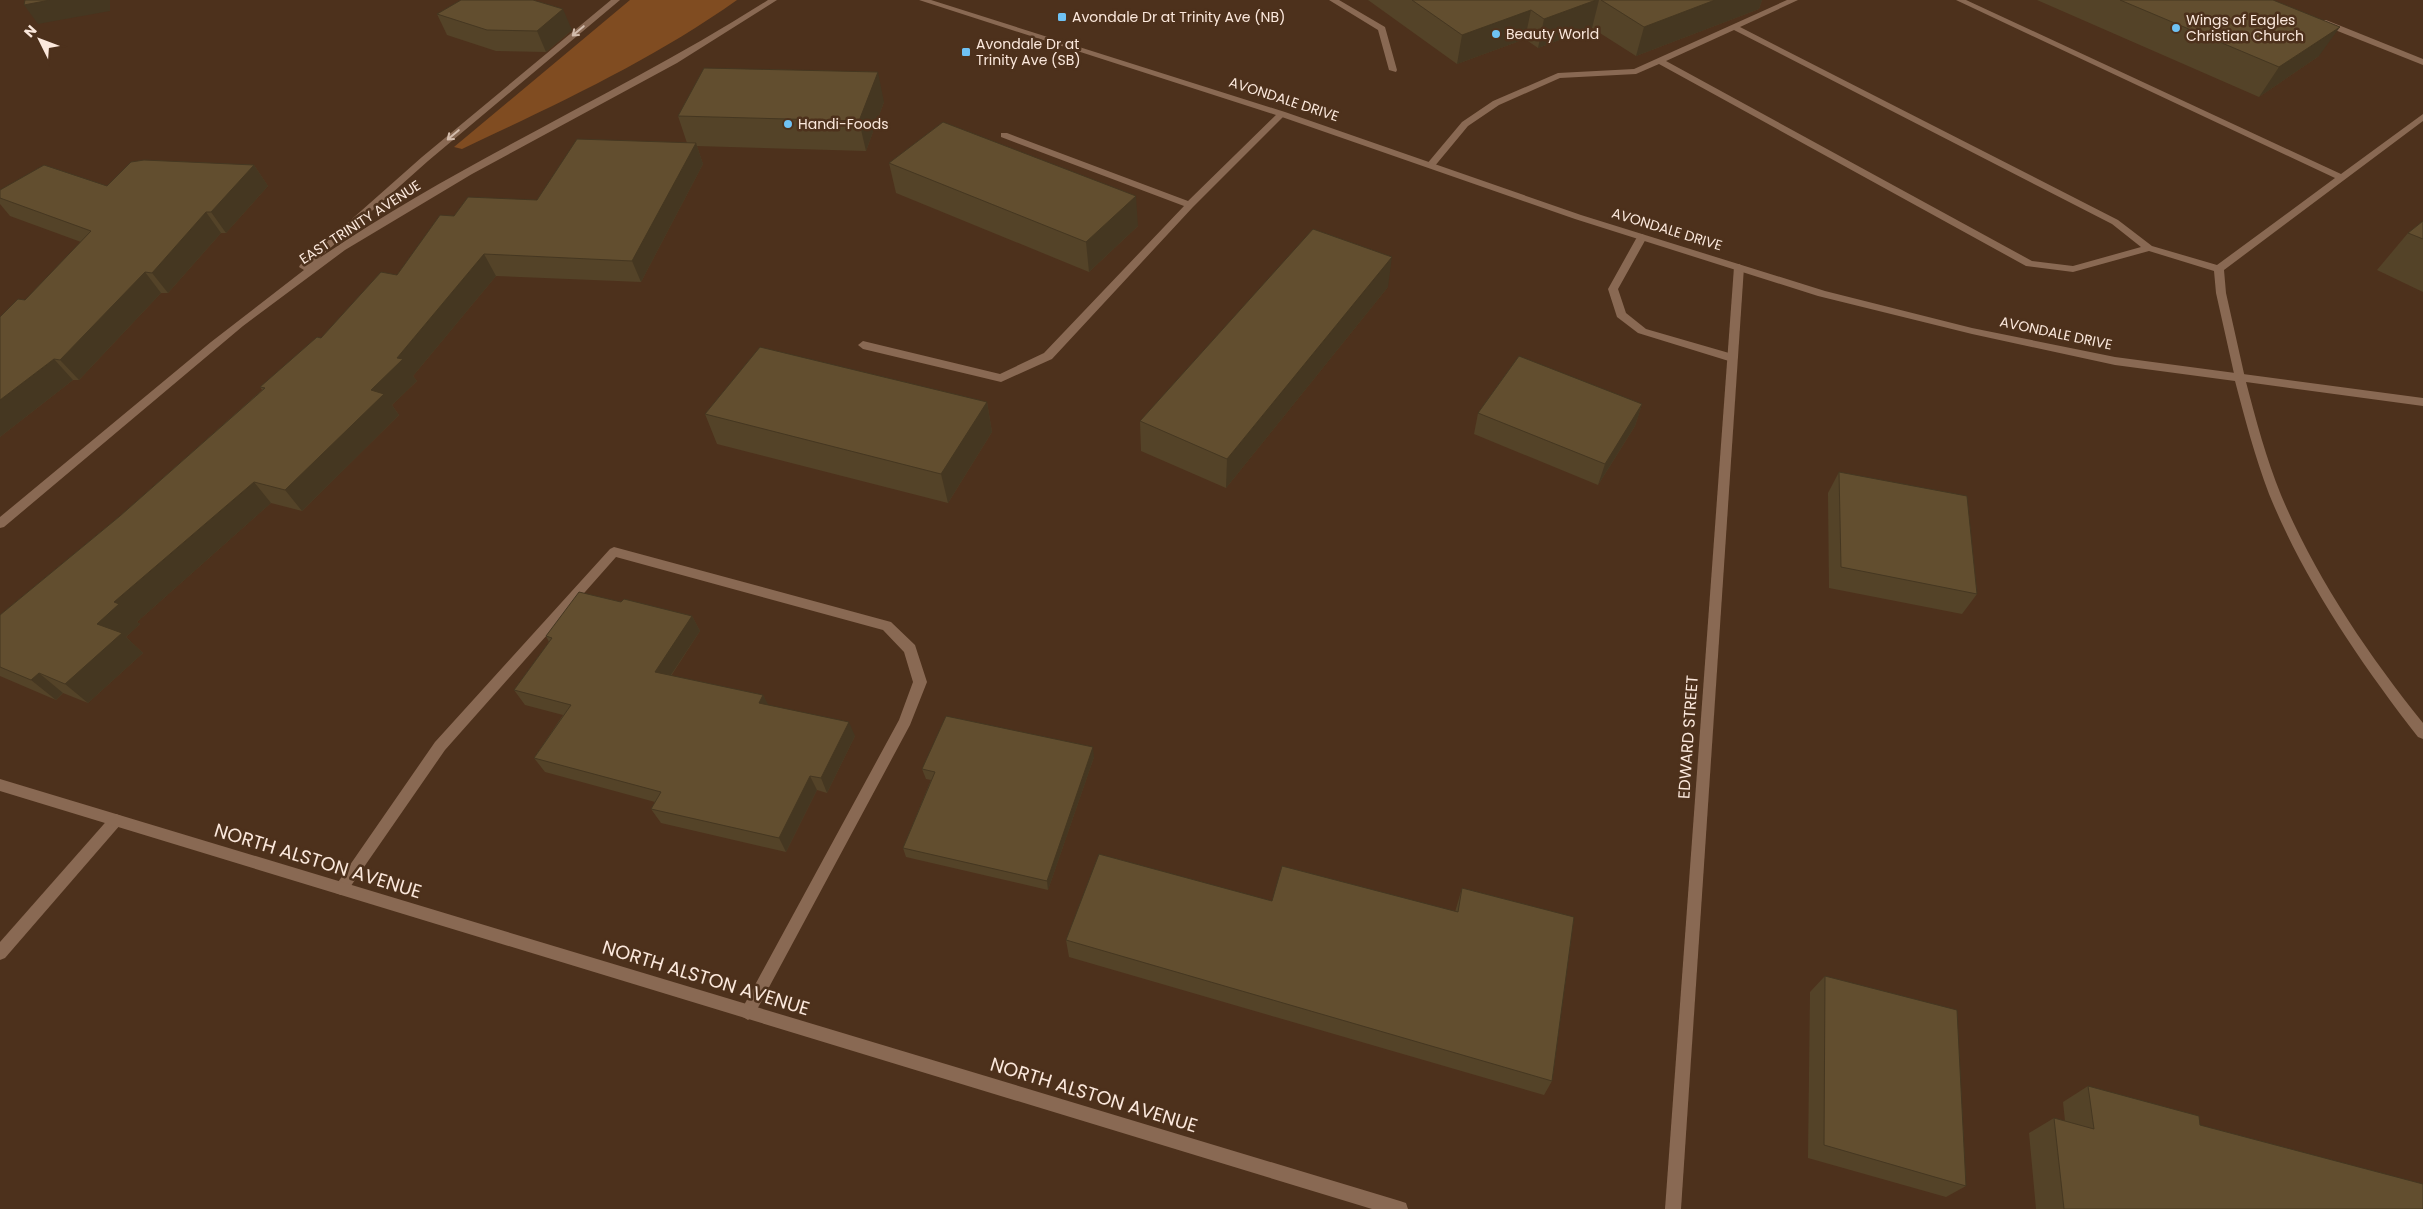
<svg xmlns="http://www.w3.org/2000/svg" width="2423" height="1209" font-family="Poppins,sans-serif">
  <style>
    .green { fill: #804c21 }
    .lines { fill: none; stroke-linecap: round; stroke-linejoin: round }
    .lane { fill: #896953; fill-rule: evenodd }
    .street { fill: #896953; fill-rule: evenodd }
    .secondary { fill: #896953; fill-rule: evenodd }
    .wall { fill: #544328 }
    .shaded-wall { fill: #453721 }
    .building { fill: #624e2f; stroke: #453721 }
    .oneway { stroke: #d3bcac }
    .poi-dot { fill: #6fc2f4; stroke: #4d311c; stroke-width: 2 }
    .labels { text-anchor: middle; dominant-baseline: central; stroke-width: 5; stroke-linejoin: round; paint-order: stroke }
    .far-poi-label { font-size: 14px; fill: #fbe8dc; stroke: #4d311c; text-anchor: start }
    .far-street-label { font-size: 14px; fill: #fbe8dc; stroke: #4d311c }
    .street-label { font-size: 16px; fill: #fbe8dc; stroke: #4d311c }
    .near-street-label { font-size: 19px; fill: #fbe8dc; stroke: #4d311c }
  </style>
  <rect width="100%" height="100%" fill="#4d311c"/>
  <path class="green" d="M 630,0 L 737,0 C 651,61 557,104 462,149 L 454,147 Z"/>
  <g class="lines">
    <g class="lane">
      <path d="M 1329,0 L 1339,0 L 1385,27 L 1397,70 L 1396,72 L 1389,70 L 1378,30 Z"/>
      <path d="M 1787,0 L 1798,0 L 1740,27 L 2118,220 L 2152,246 L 2217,265 L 2335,178 L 1956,0 L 1966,0 L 2341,174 L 2423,114 L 2423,121 L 2224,270 L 2226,293 L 2245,378 L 2240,382 L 2235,378 L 2216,293 L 2214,271 L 2149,251 L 2073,272 L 2026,266 L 1659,64 L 1636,74 L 1560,78 L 1499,105 L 1468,126 L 1434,167 L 1428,167 L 1426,165 L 1462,122 L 1493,101 L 1558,73 L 1634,69 ZM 1734,30 L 2112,224 L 2141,247 L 2073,266 L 2032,261 L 1666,61 Z"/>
      <path d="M 1279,112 L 1286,114 L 1193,207 L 1052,359 L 1001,382 L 863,349 L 858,345 L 863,341 L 1000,374 L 1044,353 L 1184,206 L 1001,137 L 1001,133 L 1007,133 L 1188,201 Z"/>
      <path d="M 1642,234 L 1647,237 L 1618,289 L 1626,313 L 1646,329 L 1736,355 L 1736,361 L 1732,362 L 1638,333 L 1617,317 L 1608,289 L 1637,237 Z"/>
      <path d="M 614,547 L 891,622 L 915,645 L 927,682 L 910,725 L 753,1017 L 748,1020 L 743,1017 L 740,1012 L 743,1007 L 899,720 L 913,682 L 904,652 L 883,630 L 616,557 L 445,750 L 346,893 L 341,895 L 336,893 L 334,888 L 435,742 L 610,549 Z"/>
      <path d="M 116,814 L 121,816 L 123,820 L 121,824 L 5,958 L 0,960 L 0,942 L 111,816 Z"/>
    </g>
    <g class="street">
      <path d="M 2320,20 L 2326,20 L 2423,59 L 2423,65 L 2320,24 Z"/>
      <path d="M 1739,264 L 1744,267 L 1681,1209 L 1665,1209 L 1734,267 Z"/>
      <path d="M 0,779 L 1400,1201 L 1406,1203 L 1408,1209 L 1372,1209 L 0,791 Z"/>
    </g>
    <g class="secondary">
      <path d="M 611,0 L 620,0 L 428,161 L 318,259 C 461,161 622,93 768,0 L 777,0 L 677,63 L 472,174 L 345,250 L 243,326 L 4,527 L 0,528 L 0,517 L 211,342 L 304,270 L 299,267 L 300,265 L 422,157 Z"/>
      <path d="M 919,0 L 931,0 L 1285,112 L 1581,215 L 1825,291 L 1972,328 L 2115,357 L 2423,398 L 2423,406 L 2246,382 C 2256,420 2266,458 2281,495 C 2316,578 2367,653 2423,723 L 2423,739 L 2418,737 C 2360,662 2305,582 2269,494 C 2255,457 2245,419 2235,381 L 2115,365 L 1972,334 L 1818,296 L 1575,219 L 1279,116 Z"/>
    </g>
  </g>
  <g class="wall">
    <path d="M 1368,0 L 1762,0 L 1759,9 L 1636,56 L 1592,28 L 1538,48 L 1525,39 L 1457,64 Z"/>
    <path d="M 2037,0 L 2273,0 L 2319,56 L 2259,97 Z"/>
    <path d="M 437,14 L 572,30 L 546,52 L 496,51 L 447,35 Z"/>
    <path d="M 884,102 L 866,151 L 697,146 L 703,164 L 641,282 L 496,276 L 413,376 L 417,381 L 392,405 L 399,415 L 302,511 L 271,503 L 137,622 L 140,624 L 126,637 L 143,653 L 88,703 L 63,693 L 56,700 L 0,676 L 0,615 L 120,516 L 262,390 L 260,387 L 321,338 L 397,275 L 454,216 L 537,200 L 687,143 L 678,116 Z"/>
    <path d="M 889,163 L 1138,226 L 1089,272 L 896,193 Z"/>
    <path d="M 254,165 L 268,186 L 226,233 L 221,233 L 168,293 L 161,293 L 79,380 L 73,380 L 0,437 L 0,317 L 25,300 L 81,242 L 10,216 L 0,204 L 0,190 L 107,186 Z"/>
    <path d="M 2423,221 L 2423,292 L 2377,270 L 2408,233 Z"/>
    <path d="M 1388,287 L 1226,488 L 1141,451 L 1140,421 Z"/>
    <path d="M 987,402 L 992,432 L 948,503 L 717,444 L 705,414 Z"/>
    <path d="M 1642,404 L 1635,426 L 1598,485 L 1474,434 L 1478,413 Z"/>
    <path d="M 1839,472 L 1977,594 L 1962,614 L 1829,588 L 1828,493 Z"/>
    <path d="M 621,602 L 692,616 L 700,631 L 671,676 L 763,695 L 768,705 L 855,736 L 827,793 L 817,790 L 786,852 L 661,823 L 651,809 L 655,802 L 545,772 L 534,758 L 563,715 L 525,705 L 514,690 L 549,642 L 546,636 Z"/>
    <path d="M 1094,757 L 1048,890 L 906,857 L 903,848 L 931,780 L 926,779 L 922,769 Z"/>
    <path d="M 1462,888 L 1552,1081 L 1544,1095 L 1069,957 L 1066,940 L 1272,901 L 1455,912 Z"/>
    <path d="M 1825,976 L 1966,1186 L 1946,1197 L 1808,1158 L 1810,992 Z"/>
    <path d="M 2088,1086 L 2200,1125 L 2423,1209 L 2036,1209 L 2029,1133 L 2054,1118 L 2065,1121 L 2063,1102 Z"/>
  </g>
  <g class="shaded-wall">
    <path d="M 50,0 L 110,0 L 110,11 L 38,24 L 24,5 Z"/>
    <path d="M 1596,0 L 1599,0 L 1592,28 L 1538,48 L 1544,19 Z"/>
    <path d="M 1715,0 L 1762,0 L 1759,9 L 1636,56 L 1644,27 Z"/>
    <path d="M 563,9 L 572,30 L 546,52 L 537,31 Z"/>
    <path d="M 1531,10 L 1525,39 L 1457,64 L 1462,35 Z"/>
    <path d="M 2340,27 L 2319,56 L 2259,97 L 2279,67 Z"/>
    <path d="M 878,72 L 884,102 L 866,151 L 859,121 Z"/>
    <path d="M 696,143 L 703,164 L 641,282 L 632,261 Z"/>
    <path d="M 254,165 L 268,186 L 226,233 L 211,212 Z"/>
    <path d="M 1136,196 L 1138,226 L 1089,272 L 1086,242 Z"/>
    <path d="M 206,212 L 221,233 L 168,293 L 152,273 Z"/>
    <path d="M 484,254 L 496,276 L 413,376 L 417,381 L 392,405 L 399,415 L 302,511 L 285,490 L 371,390 L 397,358 Z"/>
    <path d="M 1392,257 L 1388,287 L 1226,488 L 1227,459 Z"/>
    <path d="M 145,272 L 161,293 L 79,380 L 60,360 Z"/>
    <path d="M 54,359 L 73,380 L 0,437 L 0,400 Z"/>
    <path d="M 987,402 L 992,432 L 948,503 L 941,474 Z"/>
    <path d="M 1642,404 L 1635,426 L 1598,485 L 1605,464 Z"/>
    <path d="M 254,482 L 271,503 L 137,622 L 140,624 L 126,637 L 143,653 L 88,703 L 65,684 L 97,624 L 114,602 Z"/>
    <path d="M 692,616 L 700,631 L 663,687 L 655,672 Z"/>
    <path d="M 39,673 L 63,693 L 56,700 L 31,680 Z"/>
    <path d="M 763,695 L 771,710 L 759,703 Z"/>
    <path d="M 849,722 L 855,736 L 827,793 L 821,778 Z"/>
    <path d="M 1093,747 L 1094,757 L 1048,890 L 1047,881 Z"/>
    <path d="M 810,776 L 817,790 L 786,852 L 779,838 Z"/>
  </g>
  <g class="building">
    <path d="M 25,0 L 50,0 L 24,5 Z"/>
    <path d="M 461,0 L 533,0 L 563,9 L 537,31 L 487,30 L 437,14 Z"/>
    <path d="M 1412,0 L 1596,0 L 1544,19 L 1531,10 L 1462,35 Z"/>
    <path d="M 1601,0 L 1715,0 L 1644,27 Z"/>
    <path d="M 2120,0 L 2273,0 L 2340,27 L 2279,67 Z"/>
    <path d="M 704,68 L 878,72 L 859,121 L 678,116 Z"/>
    <path d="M 943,122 L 1136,196 L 1086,242 L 889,163 Z"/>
    <path d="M 577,139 L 696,143 L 632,261 L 484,254 L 397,358 L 403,359 L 371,390 L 384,394 L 285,490 L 254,482 L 114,602 L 119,604 L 97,624 L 122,633 L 65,684 L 39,673 L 31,680 L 0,667 L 0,615 L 120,516 L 265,388 L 260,387 L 317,337 L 321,338 L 381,272 L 397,275 L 440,215 L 454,216 L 468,197 L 537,200 Z"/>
    <path d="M 144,160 L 254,165 L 211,212 L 206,212 L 152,273 L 145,272 L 60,360 L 54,359 L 0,400 L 0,317 L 18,299 L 25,300 L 91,231 L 0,198 L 0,190 L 44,165 L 107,186 L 131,162 Z"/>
    <path d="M 2423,221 L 2423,239 L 2408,233 Z"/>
    <path d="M 1313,229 L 1392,257 L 1227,459 L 1140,421 Z"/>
    <path d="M 760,347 L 987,402 L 941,474 L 705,414 Z"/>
    <path d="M 1519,356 L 1642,404 L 1605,464 L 1478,413 Z"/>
    <path d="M 1839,472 L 1967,496 L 1977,594 L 1841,567 Z"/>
    <path d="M 579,592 L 621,602 L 624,599 L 692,616 L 655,672 L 763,695 L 759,703 L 849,722 L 821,778 L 810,776 L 779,838 L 651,809 L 661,792 L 534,758 L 571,705 L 514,690 L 552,638 L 546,636 Z"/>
    <path d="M 946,716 L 1093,747 L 1047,881 L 903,848 L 935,772 L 922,769 Z"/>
    <path d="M 1099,854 L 1272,901 L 1282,866 L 1458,912 L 1462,888 L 1574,917 L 1552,1081 L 1066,940 Z"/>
    <path d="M 1825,976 L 1957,1010 L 1966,1186 L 1824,1145 Z"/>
    <path d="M 2088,1086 L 2199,1116 L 2200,1125 L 2423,1184 L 2423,1209 L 2064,1209 L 2054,1118 L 2094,1129 Z"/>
  </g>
  <defs><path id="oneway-shaft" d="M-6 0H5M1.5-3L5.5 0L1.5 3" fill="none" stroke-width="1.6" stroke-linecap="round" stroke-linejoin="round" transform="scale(1.25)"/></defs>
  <g class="oneway">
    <use href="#oneway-shaft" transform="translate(578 31) rotate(140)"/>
    <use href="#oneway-shaft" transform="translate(453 135) rotate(140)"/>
  </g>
  <g class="poi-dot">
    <rect x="1057" y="12" width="10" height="10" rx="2.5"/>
    <circle cx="2176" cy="28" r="5"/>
    <circle cx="1496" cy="34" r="5"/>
    <rect x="961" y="47" width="10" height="10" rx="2.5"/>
    <circle cx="788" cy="124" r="5"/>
  </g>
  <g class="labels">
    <g class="far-poi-label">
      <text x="1072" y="17">Avondale Dr at Trinity Ave (NB)</text>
      <text x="2186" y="20">Wings of Eagles<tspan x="2186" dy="16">Christian Church</tspan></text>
      <text x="1506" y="34">Beauty World</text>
      <text x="976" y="44">Avondale Dr at<tspan x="976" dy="16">Trinity Ave (SB)</tspan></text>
      <text x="798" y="124">Handi-Foods</text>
    </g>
    <g class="far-street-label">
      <text transform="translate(1284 99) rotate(18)">AVONDALE DRIVE</text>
      <text transform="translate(360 222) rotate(-33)">EAST TRINITY AVENUE</text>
      <text transform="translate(1667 229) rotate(17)">AVONDALE DRIVE</text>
      <text transform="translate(2056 333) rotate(12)">AVONDALE DRIVE</text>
    </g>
    <g class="street-label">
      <text transform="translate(1688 737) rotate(-86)">EDWARD STREET</text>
    </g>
    <g class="near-street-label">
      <text transform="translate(318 861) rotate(17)">NORTH ALSTON AVENUE</text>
      <text transform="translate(706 978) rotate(17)">NORTH ALSTON AVENUE</text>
      <text transform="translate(1094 1095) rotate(17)">NORTH ALSTON AVENUE</text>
    </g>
  </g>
  <g transform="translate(40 40) rotate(312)" stroke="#4d311c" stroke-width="4" paint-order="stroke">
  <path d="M0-4L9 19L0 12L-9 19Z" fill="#fbe8dc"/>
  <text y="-8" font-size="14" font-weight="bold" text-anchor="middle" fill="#fbe8dc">N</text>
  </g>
</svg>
